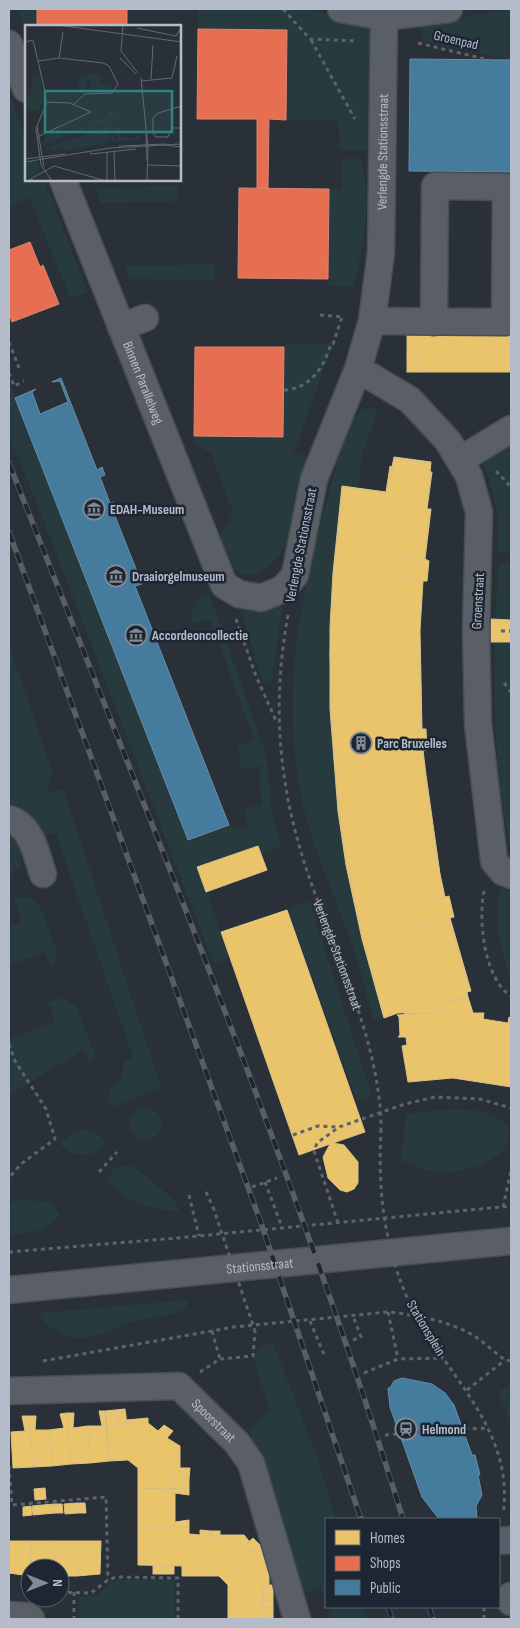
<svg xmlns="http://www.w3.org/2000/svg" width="520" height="1628" font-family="'Sofia Sans Condensed',sans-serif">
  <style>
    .green { fill: #273a3e }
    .homes { fill: #e9c46a; stroke: #d9c286 }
    .shops { fill: #e76f51; stroke: #d88675 }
    .public { fill: #457b9d; stroke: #668eaa }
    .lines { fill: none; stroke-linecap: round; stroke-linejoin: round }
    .minor-casing { stroke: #484c53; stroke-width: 29 }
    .path { stroke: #5d636a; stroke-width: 3; stroke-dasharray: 4 4; stroke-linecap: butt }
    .minor { stroke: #5a5e66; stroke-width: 26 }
    .rail-casing { stroke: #595d64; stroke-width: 5.5 }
    .rail { stroke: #1d2633; stroke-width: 4; stroke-dasharray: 11; stroke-linecap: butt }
    .path-bridge { stroke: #5d636a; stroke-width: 3; stroke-dasharray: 4 4; stroke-linecap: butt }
    .labels { text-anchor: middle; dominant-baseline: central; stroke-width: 5; stroke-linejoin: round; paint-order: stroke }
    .street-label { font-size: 14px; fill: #b4bcc9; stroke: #1d2633 }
    .poi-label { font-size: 14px; font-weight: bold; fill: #b4bcc9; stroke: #1d2633; text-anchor: start }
    .inset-road { fill: none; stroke: #616872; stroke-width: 1 }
    .view { fill: #308480; fill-opacity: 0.15; stroke: #308480; stroke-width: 2.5 }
    .inset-edge { fill: none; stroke: #b4bcc9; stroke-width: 2.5 }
  </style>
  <rect width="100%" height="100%" fill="#2a3038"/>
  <g class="green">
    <path d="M 17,9 L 37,9 L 37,26 L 26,26 L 26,30 Z"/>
    <path d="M 198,9 L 309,9 L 366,24 L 371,29 L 374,150 L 340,150 L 338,121 L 286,120 L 287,30 L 198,29 Z"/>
    <path d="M 511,9 L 511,60 L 423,41 L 422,24 Z"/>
    <path d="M 9,92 L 26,136 L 26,180 L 44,180 L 88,292 L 71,299 L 29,197 L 9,206 Z"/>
    <path d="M 341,159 L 361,159 C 373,203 364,243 353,286 L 329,286 L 329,189 L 342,189 Z"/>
    <path d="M 178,186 L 178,201 L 101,203 L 96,188 Z"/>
    <path d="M 215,264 L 215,280 L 130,279 L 125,266 Z"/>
    <path d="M 285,344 L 333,344 L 294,452 L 309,458 C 300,496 297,560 253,574 C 234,580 223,554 217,541 L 233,513 L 211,453 L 195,444 L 194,436 L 283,437 Z"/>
    <path d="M 9,381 L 188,840 L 229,825 L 249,830 L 244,808 L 261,806 L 260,766 L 241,769 L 238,746 L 254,740 L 210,619 L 191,623 L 192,610 L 198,598 L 209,593 L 266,754 L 273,819 L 281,847 L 261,854 L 258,846 L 198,868 L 230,957 L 214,964 L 44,521 L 9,435 Z"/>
    <path d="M 368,408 L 374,408 L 378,411 L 362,454 L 358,489 L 342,486 C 319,671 328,840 384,1018 L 373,1019 C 367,998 363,977 356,957 C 342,911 320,868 307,821 C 279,719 296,608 325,508 C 332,483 344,426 362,409 Z"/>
    <path d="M 511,441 L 511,552 L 498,552 C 499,520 496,494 483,464 L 491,452 Z"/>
    <path d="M 498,564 L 511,564 L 511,852 C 490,757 493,660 498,564 Z"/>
    <path d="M 283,600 L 272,680 L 266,684 L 262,679 L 238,602 Z"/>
    <path d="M 9,646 L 52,770 L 47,793 L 63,789 L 161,1087 L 113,1107 L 108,1100 L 110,1087 C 121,1081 124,1075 123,1063 L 133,1057 L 56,833 L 43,836 C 35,820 28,809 9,807 Z"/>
    <path d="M 9,834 C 20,841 24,856 19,868 L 9,876 Z"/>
    <path d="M 501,887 L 511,894 L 511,977 C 499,950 492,916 501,887 Z"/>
    <path d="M 26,897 L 34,900 L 40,906 L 57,951 L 56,963 L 52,970 L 45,952 L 9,965 L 9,926 L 22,921 L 14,899 Z"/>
    <path d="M 309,900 L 372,1097 L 357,1101 L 288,909 Z"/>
    <path d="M 63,998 L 76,1006 L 96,1058 L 90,1063 L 83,1050 L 9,1095 L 9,1040 L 55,1022 L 48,1002 Z"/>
    <circle cx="146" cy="1124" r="16"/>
    <path d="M 442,1110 C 466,1109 495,1108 511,1130 L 502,1153 L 480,1166 L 454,1172 L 427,1171 L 401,1161 L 406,1114 Z"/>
    <path d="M 88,1130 C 96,1133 103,1135 105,1144 C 92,1160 72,1157 59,1143 L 76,1131 Z"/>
    <path d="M 132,1165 L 173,1199 L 180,1212 C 151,1208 126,1203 107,1180 L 115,1167 Z"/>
    <path d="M 32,1200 L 53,1204 L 60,1216 C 47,1230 27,1236 9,1233 L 9,1204 L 14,1201 Z"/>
    <path d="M 189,1300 C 187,1305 185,1309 180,1311 C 166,1318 146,1317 131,1322 C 115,1327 100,1337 83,1338 C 64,1339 49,1330 39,1313 Z"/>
    <path d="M 273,1343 L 316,1454 L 336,1519 L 326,1519 L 326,1605 L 321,1588 L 300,1594 L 249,1430 L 270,1410 L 253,1356 L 263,1346 Z"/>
    <path d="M 511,1385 L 511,1422 L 498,1392 Z"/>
    <path d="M 114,1580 L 175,1580 L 174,1619 L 78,1619 L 79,1597 L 96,1596 Z"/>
    <path d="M 327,1607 L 363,1607 L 367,1619 L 331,1619 Z"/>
  </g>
  <g class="homes">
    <path d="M 407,335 L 511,335 L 511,372 L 418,372 L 418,354 L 407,354 Z"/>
    <rect x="407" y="354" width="11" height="18"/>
    <path d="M 394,457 L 431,462 L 430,472 L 432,472 L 427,509 L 431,509 L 425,559 L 429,561 L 427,581 L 423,581 L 420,630 L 422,729 L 426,729 L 427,750 L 423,750 L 426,775 L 440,874 L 445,897 L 449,896 L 454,917 L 450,918 L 471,991 L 467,992 L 468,997 L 444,1004 L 444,1012 L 398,1013 L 384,1018 L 362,939 L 346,865 L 338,811 L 330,709 L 330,627 L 333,573 L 342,486 L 386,492 L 390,466 L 392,467 Z"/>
    <path d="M 395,458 L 430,464 L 425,510 L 430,511 L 424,560 L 391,557 L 389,577 L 422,580 L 418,655 L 421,730 L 388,732 L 389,752 L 422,750 L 430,825 L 444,898 L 412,905 L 417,925 L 449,918 L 469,990 L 466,991 L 467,996 L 443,1003 L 444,1012 L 405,1014 L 404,1010 L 384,1017 L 363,939 L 343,838 L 334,757 L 330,654 L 334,573 L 344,487 L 387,494 Z"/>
    <path d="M 491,619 L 511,620 L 511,642 L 491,642 Z"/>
    <path d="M 258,846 L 267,870 L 206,892 L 197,867 Z"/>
    <path d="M 287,910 L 365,1132 L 333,1143 L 344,1145 L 358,1162 L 358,1183 L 354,1189 L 347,1192 L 340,1190 L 328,1178 L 323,1157 L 330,1144 L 299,1155 L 221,932 Z"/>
    <path d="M 468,997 L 473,1013 L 484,1013 L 483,1019 L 508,1023 L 509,1017 L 511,1018 L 511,1087 L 453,1078 L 408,1082 L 402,1046 L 407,1045 L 406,1037 L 398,1037 L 400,1035 L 399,1017 L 397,1015 L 444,1012 L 444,1004 Z"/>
    <path d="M 125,1409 L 119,1416 L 106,1417 L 105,1411 Z"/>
    <path d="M 125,1409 L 127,1424 L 120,1425 L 119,1416 Z"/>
    <path d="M 99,1411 L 105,1411 L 109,1461 L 90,1463 L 88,1426 L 102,1426 Z"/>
    <path d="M 67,1413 L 71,1464 L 52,1466 L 49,1430 L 64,1428 L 60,1414 Z"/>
    <path d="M 67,1413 L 74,1413 L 73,1428 L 88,1426 L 90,1463 L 71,1464 Z"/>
    <path d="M 22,1416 L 29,1416 L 33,1467 L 13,1468 L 11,1432 L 25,1431 Z"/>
    <path d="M 29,1416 L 36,1416 L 35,1430 L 49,1430 L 52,1466 L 33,1467 Z"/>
    <path d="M 119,1416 L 120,1425 L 107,1426 L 106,1417 Z"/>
    <path d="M 148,1418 L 148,1423 L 158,1431 L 164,1425 L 173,1431 L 167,1438 L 180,1446 L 180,1468 L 174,1468 L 174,1488 L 138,1488 L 138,1468 L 128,1460 L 109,1461 L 107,1426 L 127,1424 L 126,1420 Z"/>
    <rect x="174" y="1468" width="8" height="10"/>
    <path d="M 182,1468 L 190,1468 L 189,1479 L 182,1478 Z"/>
    <path d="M 174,1478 L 182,1478 L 182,1489 L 174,1488 Z"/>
    <path d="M 182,1478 L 189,1479 L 189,1489 L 182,1489 Z"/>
    <path d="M 45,1488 L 46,1499 L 35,1500 L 34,1489 Z"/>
    <path d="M 138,1488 L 189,1489 L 189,1495 L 175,1493 L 175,1508 L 138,1508 Z"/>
    <path d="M 77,1503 L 85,1503 L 86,1513 L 78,1513 Z"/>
    <path d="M 77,1503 L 78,1513 L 65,1514 L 64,1504 Z"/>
    <path d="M 54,1504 L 62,1504 L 63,1513 L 55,1513 Z"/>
    <path d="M 54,1504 L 55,1513 L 33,1515 L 32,1506 Z"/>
    <path d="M 31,1506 L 32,1515 L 23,1516 L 23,1507 Z"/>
    <path d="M 138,1508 L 175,1508 L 175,1522 L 189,1520 L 189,1527 L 138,1527 Z"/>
    <path d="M 138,1527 L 189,1527 L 189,1534 L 200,1535 L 204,1536 L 204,1540 L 220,1541 L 220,1535 L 244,1535 L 249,1541 L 245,1545 L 260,1559 L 264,1555 L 269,1561 L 269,1585 L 263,1585 L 262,1619 L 228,1619 L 228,1585 L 219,1576 L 182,1576 L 182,1566 L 138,1565 Z"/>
    <path d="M 200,1530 L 210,1531 L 210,1541 L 204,1540 L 204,1536 L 200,1536 Z"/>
    <rect x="210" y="1531" width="10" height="10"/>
    <path d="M 253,1538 L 260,1545 L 253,1552 L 245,1545 Z"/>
    <path d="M 9,1541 L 31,1541 L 30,1576 L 9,1573 Z"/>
    <rect x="31" y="1541" width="23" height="27"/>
    <path d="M 54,1541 L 78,1541 L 77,1576 L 68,1576 L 68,1574 L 60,1574 L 60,1568 L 54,1568 Z"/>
    <path d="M 78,1541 L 101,1541 L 100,1574 L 77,1576 Z"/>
    <path d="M 260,1545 L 267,1552 L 260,1559 L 253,1552 Z"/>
    <rect x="153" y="1566" width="8" height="8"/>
    <path d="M 161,1566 L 168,1566 L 167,1574 L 161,1574 Z"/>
    <path d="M 168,1566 L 174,1566 L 174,1574 L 167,1574 Z"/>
    <rect x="263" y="1585" width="10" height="8"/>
    <path d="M 263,1593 L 273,1593 L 273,1601 L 263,1600 Z"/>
    <path d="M 263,1600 L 273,1601 L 273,1608 L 262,1608 Z"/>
    <rect x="262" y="1608" width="11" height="8"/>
    <rect x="262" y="1616" width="11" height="3"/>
  </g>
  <g class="shops">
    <rect x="37" y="9" width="90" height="17"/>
    <path d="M 198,29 L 287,30 L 286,120 L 269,119 L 268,189 L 257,188 L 257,119 L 197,119 Z"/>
    <path d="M 239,188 L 329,189 L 328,279 L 238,278 Z"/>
    <path d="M 30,242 L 40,267 L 43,265 L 59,304 L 12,322 L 9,313 L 9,250 Z"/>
    <path d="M 195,347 L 284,347 L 283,437 L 194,436 Z"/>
  </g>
  <g class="public">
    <path d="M 410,59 L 511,60 L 511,172 L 409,171 Z"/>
    <path d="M 61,378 L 97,470 L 102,467 L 105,475 L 100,477 L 110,503 L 113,502 L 116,510 L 113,511 L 142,584 L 135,586 L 229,825 L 188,840 L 15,398 L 36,389 L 32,392 L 40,414 L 68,402 L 60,381 L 52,382 Z"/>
    <path d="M 402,1378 L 432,1384 L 445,1393 L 454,1405 L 472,1455 L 475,1455 L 480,1475 L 478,1475 L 482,1495 L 476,1506 L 477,1519 L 439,1519 L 422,1497 L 390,1407 L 388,1388 L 390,1388 L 394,1381 Z"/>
  </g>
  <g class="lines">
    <g class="minor-casing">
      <g id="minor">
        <path d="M 341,9 L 384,17 L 449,9"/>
        <path d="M 9,44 L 26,89"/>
        <path id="s2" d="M 63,180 L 224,585 L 239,594 L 261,598 L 283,589 L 295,575 L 314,479 L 358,369 L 372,321 L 381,252 L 384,17"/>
        <path d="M 372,321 L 505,322 L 506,187 L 435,186 L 434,322"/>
        <path d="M 121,327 L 145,318"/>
        <path d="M 358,369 L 410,400 L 448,441 L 469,476 L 479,512 L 476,631 L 478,724 L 494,861 L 503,872 L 511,875"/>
        <path d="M 460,460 L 511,429"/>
        <path d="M 9,819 C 32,826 36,854 43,874"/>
        <path id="s3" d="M 9,1290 L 511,1241"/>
        <path id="s4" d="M 9,1391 L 179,1386 L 237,1443 L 251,1463 L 297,1619"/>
        <path d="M 499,1541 L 510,1540"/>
        <path d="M 511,1596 L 511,1602"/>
        <path d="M 9,1615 L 26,1616 L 31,1619"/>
      </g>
    </g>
    <g class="path">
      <path d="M 283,9 L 310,39 L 357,41"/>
      <path d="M 311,40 L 355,119"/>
      <path d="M 418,43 L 489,60"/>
      <path d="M 320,315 L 344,317"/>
      <path d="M 9,342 L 19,368"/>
      <path d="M 9,373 L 14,386 L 24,381"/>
      <path d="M 284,390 C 310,389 324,367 331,344 L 333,344 L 342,317"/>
      <path d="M 496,471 L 511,487"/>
      <path id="s1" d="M 288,615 C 272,702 278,781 305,865 C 332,947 381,1042 381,1129"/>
      <path d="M 236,619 L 256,676 L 277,723"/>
      <path d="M 501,631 L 511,631"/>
      <path d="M 504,683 L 511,692"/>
      <path d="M 484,891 C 478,920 484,979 511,996"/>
      <path d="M 9,1044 L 15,1061 L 46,1109 L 55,1139 L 21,1164 L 9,1178"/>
      <path d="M 293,1135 L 318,1126 L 339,1127 L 405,1104 L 435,1097 L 480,1099 L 511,1108"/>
      <path d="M 99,1172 L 117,1152"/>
      <path d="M 265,1182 L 282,1227"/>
      <path d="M 252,1187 L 277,1178"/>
      <path d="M 206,1192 L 213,1207"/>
      <path d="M 189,1195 L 199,1236"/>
      <path d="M 503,1207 L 511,1170"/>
      <path d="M 338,1223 L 314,1151 L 317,1143 L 339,1127"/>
      <path d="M 9,1252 L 177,1238 L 511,1206"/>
      <path d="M 388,1312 L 398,1359"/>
      <path d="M 310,1321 L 325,1357"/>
      <path d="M 212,1331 L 220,1359"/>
      <path d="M 353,1340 L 361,1337 L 353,1316"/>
      <path d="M 436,1348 C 471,1399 513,1448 503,1514"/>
      <path d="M 43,1361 L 234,1327 L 388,1312 C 416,1315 445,1320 471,1334 C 483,1341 494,1352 505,1360 L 511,1361"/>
      <path d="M 200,1372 L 220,1359 L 253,1356 L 255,1331"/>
      <path d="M 364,1373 L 398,1359 L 443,1358"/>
      <path d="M 467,1390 L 505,1360"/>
      <path d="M 385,1435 L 439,1430 L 489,1428"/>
      <path d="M 9,1466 L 12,1505 L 106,1497 L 108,1580"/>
      <path d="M 60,1592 L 91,1593 L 108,1580 L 116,1577 L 178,1578 L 178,1619"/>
      <path d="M 74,1592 L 74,1619"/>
      <path d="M 484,1607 L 484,1619"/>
    </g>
    <use href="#minor" class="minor"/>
    <g class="rail-casing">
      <g id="rail">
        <path d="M 9,463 C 146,812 292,1160 403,1519"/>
        <path d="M 9,532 L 261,1223 L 361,1519"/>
        <path d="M 388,1607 L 392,1619"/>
        <path d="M 429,1607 L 433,1619"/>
      </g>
    </g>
    <use href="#rail" class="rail"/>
    <g class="path-bridge">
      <path d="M 381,1129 C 378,1187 383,1241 406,1295 C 414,1313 426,1331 436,1348"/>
      <path d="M 213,1207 L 255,1331"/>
    </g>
  </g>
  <defs>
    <g id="museum-ring" transform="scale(1.125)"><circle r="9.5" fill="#1d2633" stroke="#848b96" stroke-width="1.5"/><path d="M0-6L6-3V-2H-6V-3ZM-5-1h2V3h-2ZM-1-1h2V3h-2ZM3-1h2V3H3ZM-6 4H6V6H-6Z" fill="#848b96"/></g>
    <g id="building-ring" transform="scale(1.125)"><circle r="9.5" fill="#1d2633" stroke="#848b96" stroke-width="1.5"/><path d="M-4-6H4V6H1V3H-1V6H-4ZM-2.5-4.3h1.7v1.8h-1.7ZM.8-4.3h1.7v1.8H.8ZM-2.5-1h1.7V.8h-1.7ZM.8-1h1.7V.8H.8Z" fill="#848b96"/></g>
    <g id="station-ring" transform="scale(1.125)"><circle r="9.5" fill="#1d2633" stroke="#848b96" stroke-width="1.5"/><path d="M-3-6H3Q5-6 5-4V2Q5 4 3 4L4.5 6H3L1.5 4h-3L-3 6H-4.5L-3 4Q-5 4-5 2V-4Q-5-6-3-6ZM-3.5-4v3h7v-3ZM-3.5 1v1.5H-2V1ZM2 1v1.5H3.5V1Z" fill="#848b96"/></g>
  </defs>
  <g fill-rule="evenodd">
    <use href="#museum-ring" x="94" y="509"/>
    <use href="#museum-ring" x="116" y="576"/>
    <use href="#museum-ring" x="136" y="635"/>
    <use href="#building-ring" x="361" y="743"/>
    <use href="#station-ring" x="406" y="1429"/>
  </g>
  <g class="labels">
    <g class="street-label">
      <text transform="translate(456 40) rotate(13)">Groenpad</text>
      <text stroke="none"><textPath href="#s2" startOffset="954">Verlengde Stationsstraat</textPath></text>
      <text stroke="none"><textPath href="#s2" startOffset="218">Binnen Parallelweg</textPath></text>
      <text transform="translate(301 545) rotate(-79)">Verlengde Stationsstraat</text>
      <text transform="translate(478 601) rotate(-87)">Groenstraat</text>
      <text stroke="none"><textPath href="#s1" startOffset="349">Verlengde Stationsstraat</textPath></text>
      <text stroke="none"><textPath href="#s3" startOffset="252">Stationsstraat</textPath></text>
      <text transform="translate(426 1328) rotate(59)">Stationsplein</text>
      <text stroke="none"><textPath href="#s4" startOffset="219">Spoorstraat</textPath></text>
    </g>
    <g class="poi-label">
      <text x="110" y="509">EDAH-Museum</text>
      <text x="132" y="576">Draaiorgelmuseum</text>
      <text x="152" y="635">Accordeoncollectie</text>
      <text x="377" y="743">Parc Bruxelles</text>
      <text x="422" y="1429">Helmond</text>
    </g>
  </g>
  <g transform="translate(25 25)">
    <rect width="156" height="156" fill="#2a3038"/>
    <path d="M 62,49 L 75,49 L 77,59 L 87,59 L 86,67 L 64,68 L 67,61 L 63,53 L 60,61 L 63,68 L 55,68 L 52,55 L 62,52 ZM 15,51 L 18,71 L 14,86 L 0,83 L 0,76 L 8,65 L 6,54 ZM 86,85 L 88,91 L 95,90 L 18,120 L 20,109 L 43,100 L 35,105 L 37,109 L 51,106 L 85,92 L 82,86 L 66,90 ZM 105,94 L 106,98 L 102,96 L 85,102 L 84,117 L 40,126 L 39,122 L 32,123 L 32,127 L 20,124 ZM 94,102 L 98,113 L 111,113 L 112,107 L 116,114 L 86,117 L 85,106 L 88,106 L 90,115 L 93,114 L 90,105 ZM-1 144a8 8 0 1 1 16 0a8 8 0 1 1-16 0Z" fill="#273a3e"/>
    <path class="inset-road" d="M 32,0 L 157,17M 98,0 L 96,26 L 113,48M 112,3 L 151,11 L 157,1M 0,17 L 8,15 L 19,62 L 21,80 L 11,103 L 16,140 L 27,156M 34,33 L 78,38 L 84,41 L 93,59M 34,33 L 38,7M 95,33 L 111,49M 13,36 L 34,33M 116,53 L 123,123 L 122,156M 126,54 L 128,20M 116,56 L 147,53 L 152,31M 49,79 L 60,69 L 87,68 L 93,59M 157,81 L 133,88 L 128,93 L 128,108 L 131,112 L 143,112 L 147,103 L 157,103M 12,101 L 19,142M 121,109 L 122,136M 12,112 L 66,87 L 45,78 L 21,77M 138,120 L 157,122M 94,121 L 141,119M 64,126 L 66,129 L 111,124M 89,126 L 90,156M 0,134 L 40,129M 0,137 L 85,123 L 157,119M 122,140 L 157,141M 2,156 L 29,141 L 81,156M 82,156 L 82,127"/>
    <path class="view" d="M 20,66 L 147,66 L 147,107 L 20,107 Z"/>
    <rect width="156" height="156" class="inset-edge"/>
  </g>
  <rect width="520" height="1628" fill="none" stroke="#b4bcc9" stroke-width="20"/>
  <rect x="325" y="1518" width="175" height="90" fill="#1d2633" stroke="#59626f"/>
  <rect x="335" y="1530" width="25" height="15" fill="#e9c46a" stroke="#59626f"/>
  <text x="370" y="1543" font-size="15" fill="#b4bcc9">Homes</text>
  <rect x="335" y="1556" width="25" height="15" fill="#e76f51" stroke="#59626f"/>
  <text x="370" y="1568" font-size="15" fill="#b4bcc9">Shops</text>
  <rect x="335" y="1580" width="25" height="15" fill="#457b9d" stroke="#59626f"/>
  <text x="370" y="1593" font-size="15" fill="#b4bcc9">Public</text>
  <g transform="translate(45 1583) rotate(90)"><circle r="24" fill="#1d2633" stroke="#59626f"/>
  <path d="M0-4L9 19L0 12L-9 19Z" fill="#848b96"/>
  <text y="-8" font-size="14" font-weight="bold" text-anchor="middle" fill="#b4bcc9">N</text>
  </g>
</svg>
